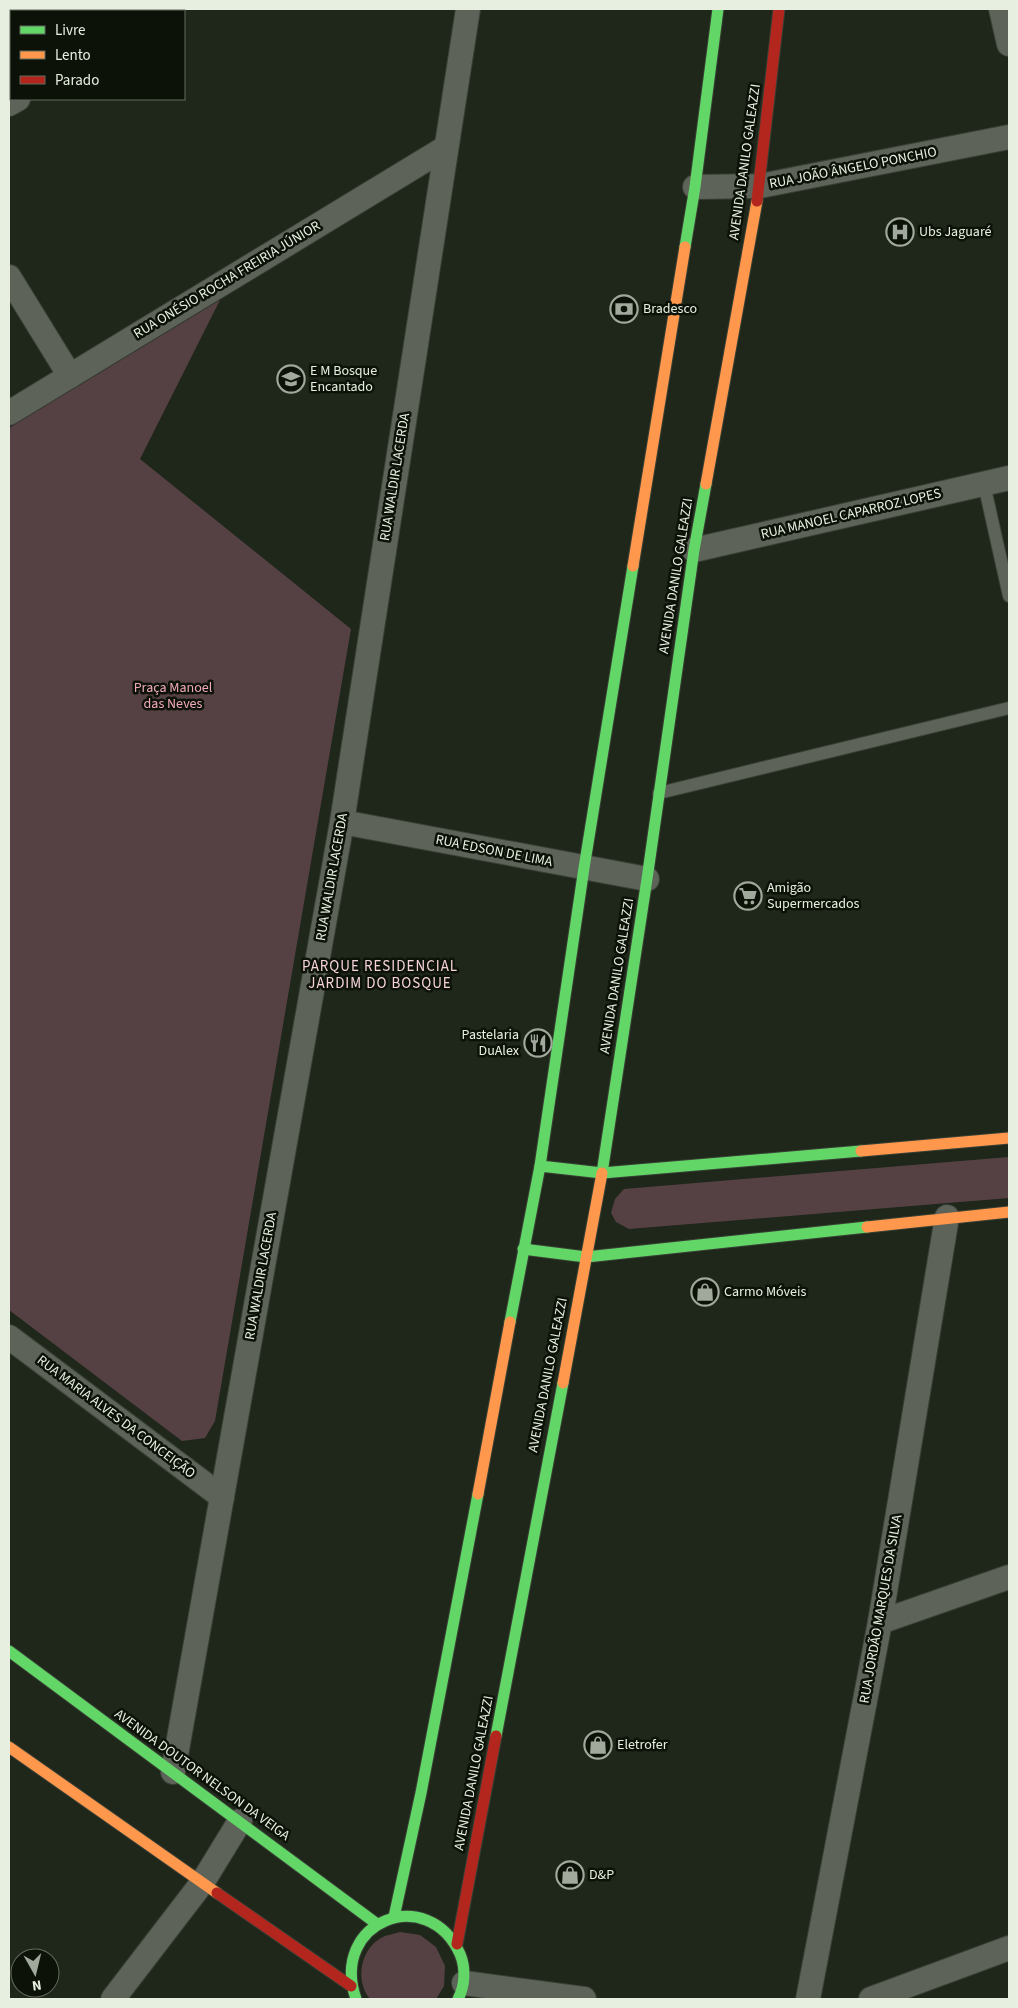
<svg xmlns="http://www.w3.org/2000/svg" width="1018" height="2008" font-family="'Source Sans 3',sans-serif">
  <style>
    .green { fill: #554144 }
    .lines { fill: none; stroke-linecap: round; stroke-linejoin: round }
    .lane-casing { stroke: #394035; stroke-width: 14 }
    .street-casing { stroke: #394035; stroke-width: 26 }
    .fast-casing { stroke: #394035; stroke-width: 13 }
    .slow-casing { stroke: #394035; stroke-width: 13 }
    .jam-casing { stroke: #394035; stroke-width: 13 }
    .lane { stroke: #5e635a; stroke-width: 12 }
    .street { stroke: #5e635a; stroke-width: 24 }
    .fast { stroke: #63d668; stroke-width: 11 }
    .slow { stroke: #ff974d; stroke-width: 11 }
    .jam { stroke: #b3261e; stroke-width: 11 }
    .labels { text-anchor: middle; dominant-baseline: central; stroke-width: 5; stroke-linejoin: round; paint-order: stroke }
    .street-label { font-size: 14px; fill: #e6efe0; stroke: #0c1208 }
    .poi-label { font-size: 14px; fill: #e6efe0; stroke: #0c1208; text-anchor: start }
    .park-label { font-size: 14px; fill: #f0a9ba; stroke: #0c1208 }
    .neighbourhood-label { font-size: 15px; letter-spacing: 1px; fill: #f6d3da; stroke: #0c1208 }
  </style>
  <rect width="100%" height="100%" fill="#1f261a"/>
  <g class="green">
    <path d="M 220,300 L 140,459 L 351,629 L 215,1421 L 205,1438 L 182,1441 L 9,1310 L 9,428 Z"/>
    <path d="M 1009,1157 L 1009,1198 L 629,1229 L 616,1222 L 611,1213 L 615,1199 L 624,1189 Z"/>
    <path d="M 400,1932 L 420,1935 L 436,1947 L 445,1966 L 444,1986 L 436,1999 L 370,1999 C 355,1981 360,1950 381,1938 C 386,1935 394,1934 400,1932 Z"/>
  </g>
  <g class="lines">
    <g class="lane-casing">
      <g id="lane">
        <path d="M 984,484 L 1009,596"/>
        <path d="M 659,793 L 1009,708"/>
      </g>
    </g>
    <g class="street-casing">
      <g id="street">
        <path d="M 1001,9 L 1009,44"/>
        <path d="M 166,11 L 170,9"/>
        <path d="M 9,104 L 18,99"/>
        <path d="M 695,187 L 760,186 L 1009,137"/>
        <path d="M 9,277 L 70,376"/>
        <path d="M 9,413 L 445,148"/>
        <path d="M 694,550 L 1009,478"/>
        <path d="M 342,822 L 647,879"/>
        <path d="M 9,1337 L 222,1497"/>
        <path d="M 880,1622 L 1009,1577"/>
        <path d="M 173,1772 L 342,822 L 468,9"/>
        <path d="M 464,1983 L 584,1999"/>
        <path d="M 113,1999 L 202,1883 L 240,1821"/>
        <path d="M 808,1999 L 880,1622 L 947,1217"/>
        <path d="M 871,1999 L 1009,1948"/>
      </g>
    </g>
    <g class="fast-casing">
      <g id="fast">
        <path d="M 685,247 L 695,187 L 718,9"/>
        <path d="M 540,1166 L 584,868 L 633,566"/>
        <path d="M 602,1173 L 647,879 L 694,550 L 706,484"/>
        <path d="M 523,1249 L 586,1257 L 867,1227"/>
        <path d="M 510,1322 L 540,1166 L 602,1173 L 861,1151"/>
        <path d="M 9,1651 L 377,1924"/>
        <path d="M 496,1736 L 563,1383"/>
        <path d="M 394,1917 L 421,1793 L 478,1494"/>
        <path d="M 356,1999 C 329,1921 428,1883 460,1954 C 466,1968 465,1986 458,1999"/>
      </g>
    </g>
    <g class="slow-casing">
      <g id="slow">
        <path d="M 706,484 L 757,201"/>
        <path d="M 633,566 L 685,247"/>
        <path d="M 861,1151 L 1009,1138"/>
        <path d="M 867,1227 L 1009,1212"/>
        <path d="M 563,1383 L 602,1173"/>
        <path d="M 478,1494 L 510,1322"/>
        <path d="M 9,1747 L 217,1893"/>
      </g>
    </g>
    <g class="jam-casing">
      <g id="jam">
        <path d="M 757,201 L 779,9"/>
        <path d="M 217,1893 L 351,1986"/>
        <path d="M 457,1944 L 496,1736"/>
      </g>
    </g>
    <use href="#lane" class="lane"/>
    <use href="#street" class="street"/>
    <use href="#fast" class="fast"/>
    <use href="#slow" class="slow"/>
    <use href="#jam" class="jam"/>
  </g>
  <defs>
    <g id="hospital-ring" transform="scale(1.4375)"><circle r="9.5" fill="#0c1208" stroke="#a0a99b" stroke-width="1.5"/><path d="M-5-5h3v3.5h4V-5h3V5h-3V1.5h-4V5h-3Z" fill="#a0a99b"/></g>
    <g id="bank-ring" transform="scale(1.4375)"><circle r="9.5" fill="#0c1208" stroke="#a0a99b" stroke-width="1.5"/><path d="M-6-4H6V4H-6ZM0-2.3a2.3 2.3 0 1 0 0 4.6a2.3 2.3 0 1 0 0-4.6Z" fill="#a0a99b"/></g>
    <g id="school-ring" transform="scale(1.4375)"><circle r="9.5" fill="#0c1208" stroke="#a0a99b" stroke-width="1.5"/><path d="M0-5L7-2L0 1L-7-2ZM-4 1L0 2.5L4 1V4Q0 6-4 4Z" fill="#a0a99b"/></g>
    <g id="supermarket-ring" transform="scale(1.4375)"><circle r="9.5" fill="#0c1208" stroke="#a0a99b" stroke-width="1.5"/><path d="M-6-5.5h2.5l.6 2H6L4.5 2H-2.5L-4.4-4H-6ZM-1.5 3.2a1.3 1.3 0 1 0 .1 0ZM3 3.2a1.3 1.3 0 1 0 .1 0Z" fill="#a0a99b"/></g>
    <g id="restaurant-ring" transform="scale(1.4375)"><circle r="9.5" fill="#0c1208" stroke="#a0a99b" stroke-width="1.5"/><path d="M-5-6h1v4h1v-4h1v4h1v-4h1v5L-1.5 .5V6h-2V.5L-5-1ZM5-6V6H3V1.5H1.5Q1.5-4 5-6Z" fill="#a0a99b"/></g>
    <g id="shop-ring" transform="scale(1.4375)"><circle r="9.5" fill="#0c1208" stroke="#a0a99b" stroke-width="1.5"/><path d="M-5-2.5h2.3a2.7 3.5 0 0 1 5.4 0H5L5.5 6h-11ZM-1.5-2.5h3a1.5 2.3 0 0 0-3 0Z" fill="#a0a99b"/></g>
  </defs>
  <g fill-rule="evenodd">
    <use href="#hospital-ring" x="900" y="232"/>
    <use href="#bank-ring" x="624" y="309"/>
    <use href="#school-ring" x="291" y="379"/>
    <use href="#supermarket-ring" x="748" y="896"/>
    <use href="#restaurant-ring" x="538" y="1043"/>
    <use href="#shop-ring" x="705" y="1292"/>
    <use href="#shop-ring" x="598" y="1745"/>
    <use href="#shop-ring" x="570" y="1875"/>
  </g>
  <g class="labels">
    <g class="street-label">
      <text transform="translate(745 162) rotate(-82)">AVENIDA DANILO GALEAZZI</text>
      <text transform="translate(853 168) rotate(-11)">RUA JOÃO ÂNGELO PONCHIO</text>
      <text transform="translate(227 280) rotate(-31)">RUA ONÉSIO ROCHA FREIRIA JÚNIOR</text>
      <text transform="translate(395 477) rotate(-81)">RUA WALDIR LACERDA</text>
      <text transform="translate(851 514) rotate(-13)">RUA MANOEL CAPARROZ LOPES</text>
      <text transform="translate(676 576) rotate(-81)">AVENIDA DANILO GALEAZZI</text>
      <text transform="translate(494 851) rotate(11)">RUA EDSON DE LIMA</text>
      <text transform="translate(332 877) rotate(-80)">RUA WALDIR LACERDA</text>
      <text transform="translate(617 976) rotate(-81)">AVENIDA DANILO GALEAZZI</text>
      <text transform="translate(261 1276) rotate(-80)">RUA WALDIR LACERDA</text>
      <text transform="translate(548 1375) rotate(-79)">AVENIDA DANILO GALEAZZI</text>
      <text transform="translate(116 1417) rotate(37)">RUA MARIA ALVES DA CONCEIÇÃO</text>
      <text transform="translate(881 1609) rotate(-80)">RUA JORDÃO MARQUES DA SILVA</text>
      <text transform="translate(474 1773) rotate(-79)">AVENIDA DANILO GALEAZZI</text>
      <text transform="translate(202 1775) rotate(36)">AVENIDA DOUTOR NELSON DA VEIGA</text>
    </g>
    <g class="poi-label">
      <text x="919" y="232">Ubs Jaguaré</text>
      <text x="643" y="309">Bradesco</text>
      <text x="310" y="371">E M Bosque<tspan x="310" dy="16">Encantado</tspan></text>
      <text x="767" y="888">Amigão<tspan x="767" dy="16">Supermercados</tspan></text>
      <text x="519" y="1035" text-anchor="end">Pastelaria<tspan x="519" dy="16">DuAlex</tspan></text>
      <text x="724" y="1292">Carmo Móveis</text>
      <text x="617" y="1745">Eletrofer</text>
      <text x="589" y="1875">D&amp;P</text>
    </g>
    <g class="park-label">
      <text x="173" y="688">Praça Manoel<tspan x="173" dy="16">das Neves</tspan></text>
    </g>
    <g class="neighbourhood-label">
      <text x="380" y="966">PARQUE RESIDENCIAL<tspan x="380" dy="17">JARDIM DO BOSQUE</tspan></text>
    </g>
  </g>
  <rect width="1018" height="2008" fill="none" stroke="#e6efe0" stroke-width="20"/>
  <rect x="10" y="10" width="175" height="90" fill="#0c1208" stroke="#636a5e"/>
  <rect x="20" y="26" width="25" height="8" fill="#63d668" stroke="#636a5e"/>
  <text x="55" y="35" font-size="15" fill="#e6efe0">Livre</text>
  <rect x="20" y="51" width="25" height="8" fill="#ff974d" stroke="#636a5e"/>
  <text x="55" y="60" font-size="15" fill="#e6efe0">Lento</text>
  <rect x="20" y="76" width="25" height="8" fill="#b3261e" stroke="#636a5e"/>
  <text x="55" y="85" font-size="15" fill="#e6efe0">Parado</text>
  <g transform="translate(35 1973) rotate(172)"><circle r="24" fill="#0c1208" stroke="#636a5e"/>
  <path d="M0-4L9 19L0 12L-9 19Z" fill="#a0a99b"/>
  <text y="-8" font-size="14" font-weight="bold" text-anchor="middle" fill="#e6efe0">N</text>
  </g>
</svg>
